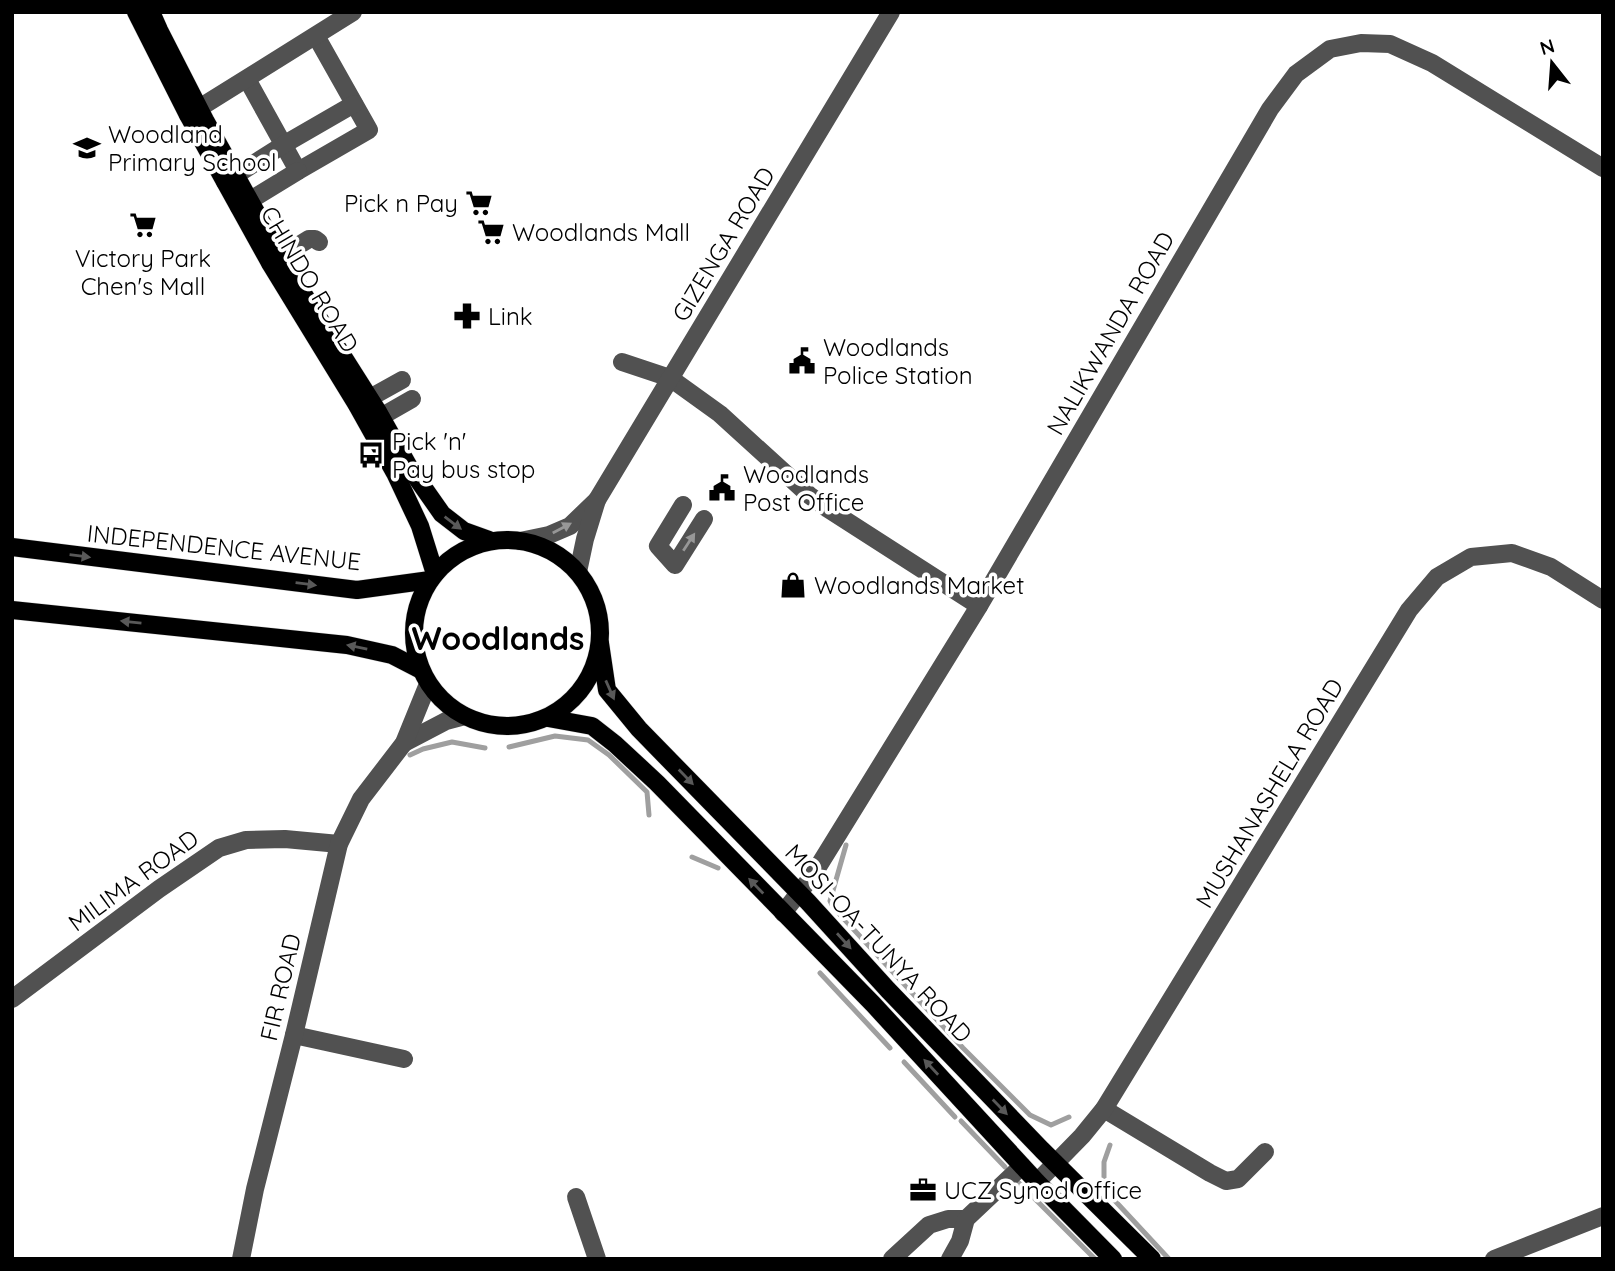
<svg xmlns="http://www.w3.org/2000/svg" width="1615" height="1271" font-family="Quicksand,sans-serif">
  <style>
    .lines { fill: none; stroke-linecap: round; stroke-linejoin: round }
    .stream { stroke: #9f9f9f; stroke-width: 5 }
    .major-casing { stroke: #dbdbdb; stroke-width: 19 }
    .minor { stroke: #515151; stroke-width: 18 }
    .major { stroke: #000; stroke-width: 18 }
    .oneway { fill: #595959 }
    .oneway2 { fill: #979797 }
    .labels { text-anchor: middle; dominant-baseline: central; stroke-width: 7; stroke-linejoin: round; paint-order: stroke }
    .poi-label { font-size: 24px; fill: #000; stroke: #fff; text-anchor: start }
    .street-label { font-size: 24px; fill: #000; stroke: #fff }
    .district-label { font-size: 32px; font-weight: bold; fill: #000; stroke: #fff }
  </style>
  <rect width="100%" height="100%" fill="#fff"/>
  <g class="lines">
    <g class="stream">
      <path d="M 509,747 L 555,736 L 588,740 L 609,755 L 647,792 L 649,815"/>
      <path d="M 410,755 L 423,749 L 452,742 L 485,748"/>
      <path d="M 846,845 L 830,901 L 833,907 L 963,1048 L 1030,1115 L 1051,1125 L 1069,1117"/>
      <path d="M 692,857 L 718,868"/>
      <path d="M 820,973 L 890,1048"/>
      <path d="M 904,1062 L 955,1117"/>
      <path d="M 961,1121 L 1005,1167"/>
      <path d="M 1110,1145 L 1104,1162 L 1104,1189 L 1169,1259"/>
      <path d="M 1019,1183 L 1095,1259"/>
    </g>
    <g class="major-casing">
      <g id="major">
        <path d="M 136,12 L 188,115 L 270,263 L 357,405 L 395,473 L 420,526 L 435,574"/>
        <path d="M 151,12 L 159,30 L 205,120 L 287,268 L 377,410 L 409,467 L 442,514 L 464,531 L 489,540"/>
        <circle cx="507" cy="633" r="93"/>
        <path d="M 12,547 L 357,590 L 430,580"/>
        <path d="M 12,610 L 347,645 L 392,655 L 421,670"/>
        <path d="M 600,643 L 607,690 L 639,729 L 808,902 L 888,990 L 1042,1150 L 1152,1259"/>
        <path d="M 548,718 L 592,726 L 615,744 L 657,783 L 873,1004 L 1037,1182 L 1113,1259"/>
      </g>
    </g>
    <g class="minor">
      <path d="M 247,79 L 298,171 L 369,130 L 316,36"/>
      <path d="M 188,115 L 353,12"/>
      <path d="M 225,182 L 283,145 L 354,104"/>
      <path d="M 239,207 L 298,171"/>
      <path d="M 270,263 L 309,239 L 315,239 L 319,242"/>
      <path d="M 622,362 L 670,378 L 720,414 L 809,495 L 828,509 L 979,606"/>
      <path d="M 357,405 L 402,380"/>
      <path d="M 370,423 L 412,399"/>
      <path d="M 683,505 L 658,546 L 675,565 L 704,519"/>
      <path d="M 520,541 L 549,535 L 570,526 L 597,500"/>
      <path d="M 578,572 L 585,539 L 597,500 L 891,12"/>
      <path d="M 404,743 L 446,721 L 465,716"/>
      <path d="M 783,913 L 813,875 L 979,606 L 1270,109 L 1296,74 L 1330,49 L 1361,43 L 1390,44 L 1432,63 L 1603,168"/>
      <path d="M 12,999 L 159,889 L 219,848 L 246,840 L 285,839 L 339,844"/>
      <path d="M 294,1035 L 404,1059"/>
      <path d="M 1104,1109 L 1210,1173 L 1226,1181 L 1238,1179 L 1265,1152"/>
      <path d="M 1037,1182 L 1082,1136 L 1104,1109 L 1409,610 L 1437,577 L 1471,557 L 1512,553 L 1551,567 L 1603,600"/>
      <path d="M 576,1197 L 597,1259"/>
      <path d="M 241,1259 L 255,1189 L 294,1035 L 339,844 L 361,799 L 404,743 L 428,684"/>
      <path d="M 892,1259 L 929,1225 L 948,1219 L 966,1219"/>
      <path d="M 950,1259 L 960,1241 L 966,1219 L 1022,1166"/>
      <path d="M 1494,1259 L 1603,1216"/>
    </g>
    <use href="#major" class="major"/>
  </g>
  <defs><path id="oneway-solid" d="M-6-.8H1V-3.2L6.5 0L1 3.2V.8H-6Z" transform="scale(1.75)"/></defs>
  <g class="oneway">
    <use href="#oneway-solid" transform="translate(453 523) rotate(37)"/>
    <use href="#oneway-solid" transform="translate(80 556) rotate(7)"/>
    <use href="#oneway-solid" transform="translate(306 584) rotate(7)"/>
    <use href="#oneway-solid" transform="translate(131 622) rotate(-174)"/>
    <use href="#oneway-solid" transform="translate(357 647) rotate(-168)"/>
    <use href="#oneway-solid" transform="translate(610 690) rotate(66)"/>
    <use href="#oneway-solid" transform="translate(686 777) rotate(46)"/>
    <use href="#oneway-solid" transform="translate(756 886) rotate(-134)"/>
    <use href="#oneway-solid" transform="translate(844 941) rotate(48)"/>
    <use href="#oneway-solid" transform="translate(931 1067) rotate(-133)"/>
    <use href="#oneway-solid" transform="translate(1000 1107) rotate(46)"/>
  </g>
  <g class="oneway2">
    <use href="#oneway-solid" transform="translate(562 528) rotate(-28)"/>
    <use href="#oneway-solid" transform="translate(689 542) rotate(-57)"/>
  </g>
  <defs>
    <g id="school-bare" transform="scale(2.1)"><path d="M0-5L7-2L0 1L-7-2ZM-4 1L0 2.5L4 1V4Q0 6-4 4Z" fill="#000" stroke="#fff" stroke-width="2.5" paint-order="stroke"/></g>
    <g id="supermarket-bare" transform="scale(2.1)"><path d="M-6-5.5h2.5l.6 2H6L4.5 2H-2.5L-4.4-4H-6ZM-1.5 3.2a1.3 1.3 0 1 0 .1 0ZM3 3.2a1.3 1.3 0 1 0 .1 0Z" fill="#000" stroke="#fff" stroke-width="2.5" paint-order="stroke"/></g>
    <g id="pharmacy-bare" transform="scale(2.1)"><path d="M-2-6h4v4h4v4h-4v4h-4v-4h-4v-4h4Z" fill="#000" stroke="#fff" stroke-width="2.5" paint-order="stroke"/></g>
    <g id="civic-bare" transform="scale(2.1)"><path d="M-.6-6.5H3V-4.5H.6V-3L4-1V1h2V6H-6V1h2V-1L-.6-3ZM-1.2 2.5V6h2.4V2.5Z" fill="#000" stroke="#fff" stroke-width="2.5" paint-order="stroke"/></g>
    <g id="bus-bare" transform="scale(2.1)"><path d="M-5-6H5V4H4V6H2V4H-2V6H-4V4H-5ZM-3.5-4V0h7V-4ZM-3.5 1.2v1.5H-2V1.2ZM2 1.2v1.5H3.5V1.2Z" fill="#000" stroke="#fff" stroke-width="2.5" paint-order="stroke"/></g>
    <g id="shop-bare" transform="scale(2.1)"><path d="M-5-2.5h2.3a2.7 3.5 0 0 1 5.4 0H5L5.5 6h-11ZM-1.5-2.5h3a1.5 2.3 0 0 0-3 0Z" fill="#000" stroke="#fff" stroke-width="2.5" paint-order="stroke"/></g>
    <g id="office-bare" transform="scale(2.1)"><path d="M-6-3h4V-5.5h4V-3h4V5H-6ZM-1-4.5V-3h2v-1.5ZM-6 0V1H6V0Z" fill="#000" stroke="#fff" stroke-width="2.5" paint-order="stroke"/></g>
  </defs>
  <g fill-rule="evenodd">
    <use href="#school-bare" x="87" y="148"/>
    <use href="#supermarket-bare" x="479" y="203"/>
    <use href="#supermarket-bare" x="143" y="225"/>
    <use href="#supermarket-bare" x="491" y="232"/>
    <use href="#pharmacy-bare" x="467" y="316"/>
    <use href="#civic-bare" x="802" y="361"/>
    <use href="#bus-bare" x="371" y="455"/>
    <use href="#civic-bare" x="722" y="488"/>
    <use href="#shop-bare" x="793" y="585"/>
    <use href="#office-bare" x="923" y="1190"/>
  </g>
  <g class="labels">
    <g class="poi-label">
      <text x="108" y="134">Woodland<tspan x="108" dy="28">Primary School</tspan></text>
      <text x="458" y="203" text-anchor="end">Pick n Pay</text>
      <text x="512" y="232">Woodlands Mall</text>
      <text x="143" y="258" text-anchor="middle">Victory Park<tspan x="143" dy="28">Chen's Mall</tspan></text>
      <text x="488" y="316">Link</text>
      <text x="823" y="347">Woodlands<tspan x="823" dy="28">Police Station</tspan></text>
      <text x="392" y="441">Pick 'n'<tspan x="392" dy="28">Pay bus stop</tspan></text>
      <text x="743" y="474">Woodlands<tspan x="743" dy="28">Post Office</tspan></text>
      <text x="814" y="585">Woodlands Market</text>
      <text x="944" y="1190">UCZ Synod Office</text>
    </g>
    <g class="street-label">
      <text transform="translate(723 244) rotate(-59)">GIZENGA ROAD</text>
      <text transform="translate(310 279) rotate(59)">CHINDO ROAD</text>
      <text transform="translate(1110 333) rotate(-60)">NALIKWANDA ROAD</text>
      <text transform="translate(224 547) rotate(6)">INDEPENDENCE AVENUE</text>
      <text transform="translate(1269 793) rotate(-59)">MUSHANASHELA ROAD</text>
      <text transform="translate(133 880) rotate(-36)">MILIMA ROAD</text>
      <text transform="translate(879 943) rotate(47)">MOSI-OA-TUNYA ROAD</text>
      <text transform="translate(280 987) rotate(-77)">FIR ROAD</text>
    </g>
    <g class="district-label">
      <text x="498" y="638">Woodlands</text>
    </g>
  </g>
  <rect width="1615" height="1271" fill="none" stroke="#000000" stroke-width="28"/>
  <g transform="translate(1552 63) rotate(343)" stroke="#ffffff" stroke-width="5" paint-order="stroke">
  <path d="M0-5L12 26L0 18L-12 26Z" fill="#000000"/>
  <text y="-10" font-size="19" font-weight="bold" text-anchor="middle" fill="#000000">N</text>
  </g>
</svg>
